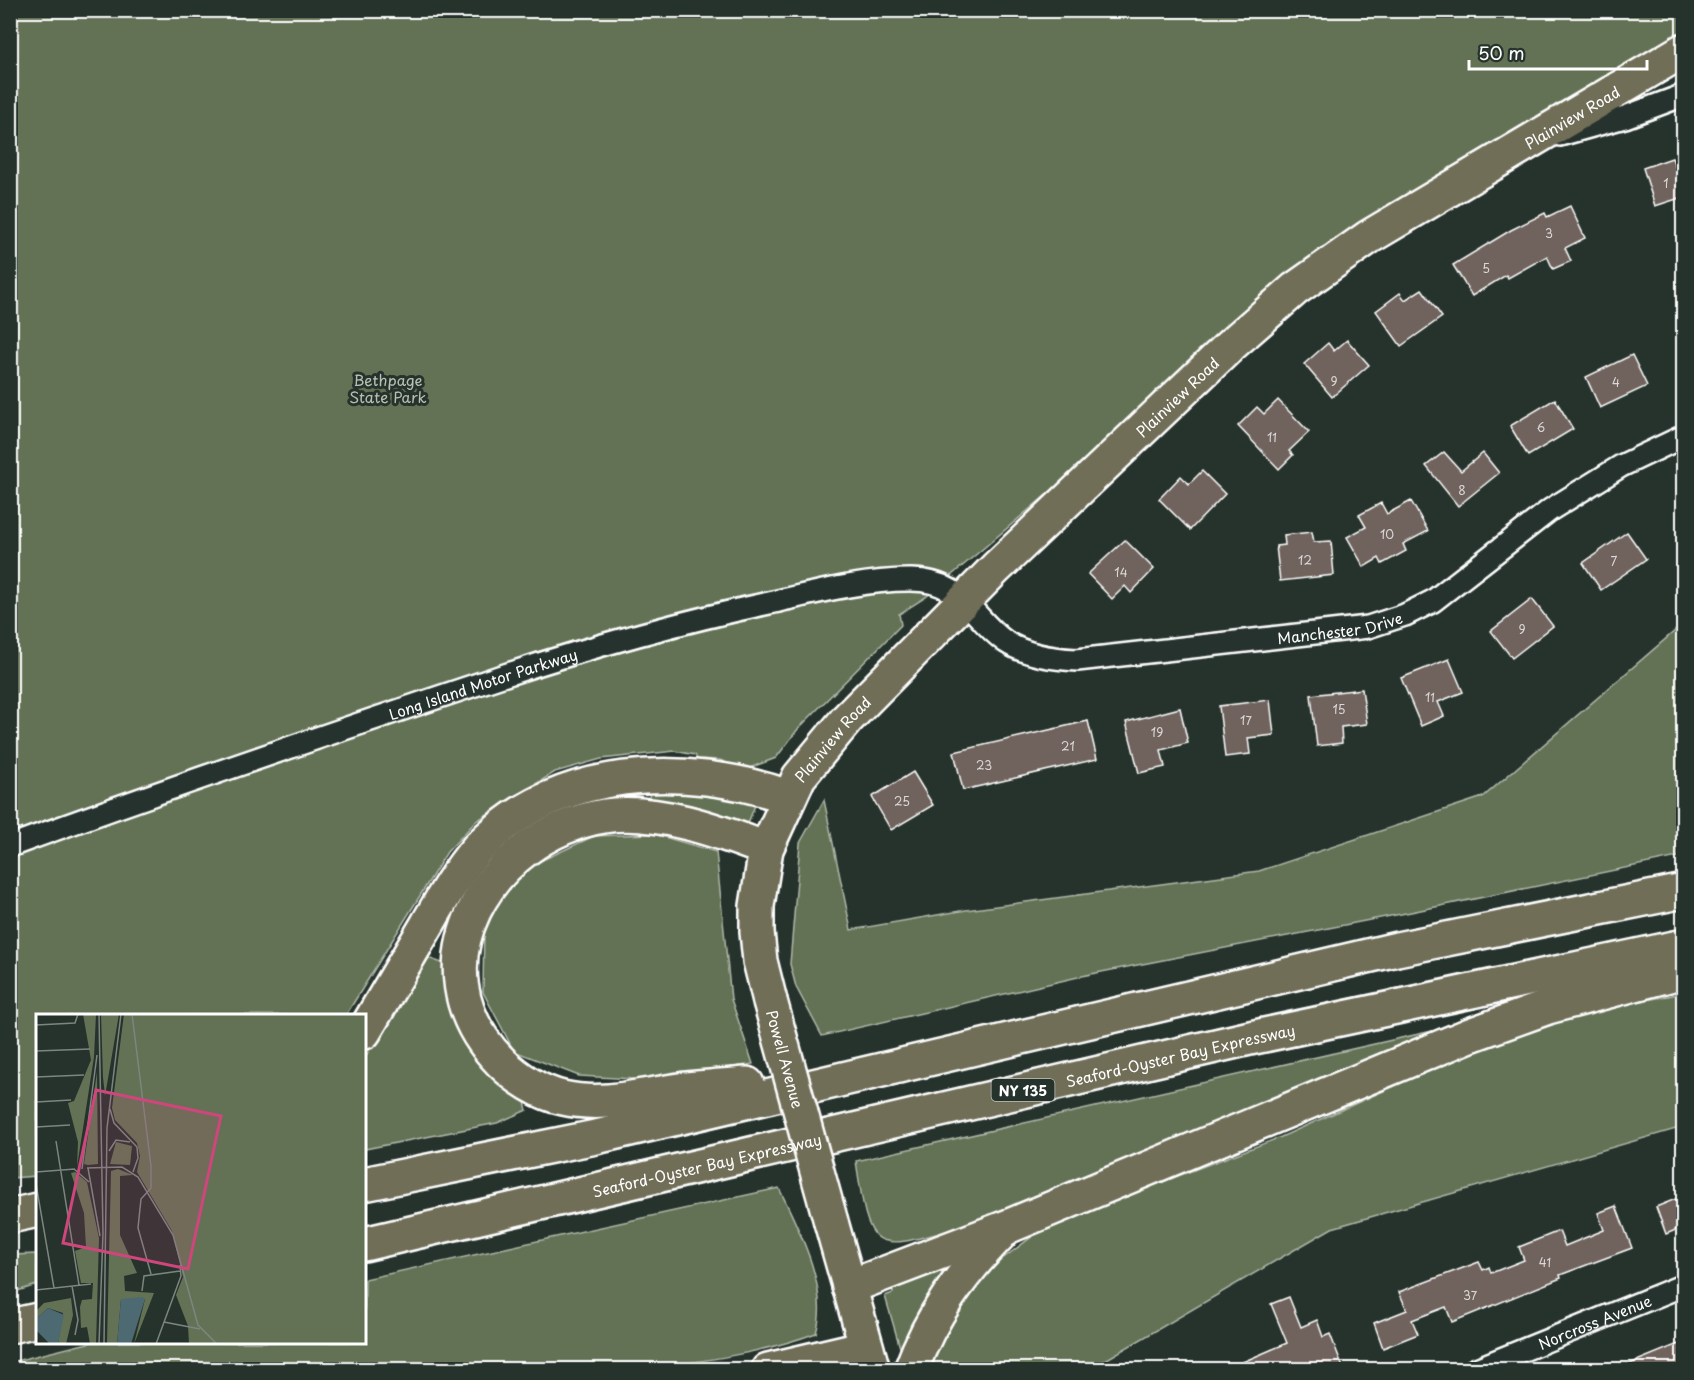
<svg xmlns="http://www.w3.org/2000/svg" width="1694" height="1380" font-family="'Playpen Sans',sans-serif">
  <style>
    .green { fill: #637254; stroke: #b1b8aa; stroke-width: 1.5 }
    .building { fill: #6f625c; stroke: #fff; stroke-width: 1.5 }
    .lines { fill: none; stroke-linecap: round; stroke-linejoin: round }
    .minor-casing { stroke: #fff; stroke-width: 26 }
    .primary-casing { stroke: #fff; stroke-width: 38 }
    .motorway-casing { stroke: #fff; stroke-width: 38 }
    .minor { stroke: #26332d; stroke-width: 21 }
    .primary { stroke: #716e59; stroke-width: 33 }
    .motorway { stroke: #716e59; stroke-width: 33 }
    .primary-bridge-casing { stroke: #fff; stroke-width: 38; stroke-linecap: butt }
    .primary-bridge { stroke: #716e59; stroke-width: 33 }
    .labels { text-anchor: middle; dominant-baseline: central; stroke-width: 6; stroke-linejoin: round; paint-order: stroke }
    .number-label { font-size: 12px; fill: #dbd8d6 }
    .shield { fill: #26332d; stroke: #bec2c0; stroke-width: 1.5 }
    .shield-label { font-size: 14px; font-weight: bold; fill: #fff }
    .street-label { font-size: 15px; fill: #fff; stroke: #26332d }
    .park-label { font-size: 15px; fill: #b9c0b2; stroke: #26332d }
    .inset-road { fill: none; stroke: #7d8581; stroke-width: 1.5 }
    .view { fill: #ce467c; fill-opacity: 0.15; stroke: #ce467c; stroke-width: 3 }
    .inset-edge { fill: none; stroke: #fff; stroke-width: 3 }
  </style>
  <rect width="100%" height="100%" fill="#26332d"/>
  <filter id="ink" filterUnits="userSpaceOnUse"><feTurbulence type="fractalNoise" baseFrequency=".0167" numOctaves="2"/><feDisplacementMap in="SourceGraphic" scale="12" xChannelSelector="R" yChannelSelector="G"/><feConvolveMatrix kernelMatrix="1 2 1 2 8 2 1 2 1" color-interpolation-filters="sRGB"/></filter>
  <g filter="url(#ink)">
    <g class="green">
      <path d="M 11,11 L 1683,11 L 1683,50 L 1329,255 L 926,597 L 899,614 L 901,625 L 798,729 L 776,758 L 744,770 L 720,760 L 697,759 L 695,755 L 675,751 L 601,759 L 555,772 L 476,821 L 447,852 L 346,1015 L 38,1016 L 37,1176 L 11,1178 Z"/>
      <path d="M 1683,624 L 1683,856 L 1406,913 L 1091,974 L 822,1036 L 796,987 L 790,964 L 800,843 L 824,800 L 851,930 L 966,910 L 1259,871 L 1483,797 Z"/>
      <path d="M 648,784 L 752,799 L 755,805 L 748,823 L 738,823 L 650,800 Z"/>
      <path d="M 654,834 L 716,852 L 731,999 L 753,1064 L 653,1080 L 579,1076 L 514,1051 L 483,992 L 484,924 L 517,872 L 594,836 Z"/>
      <path d="M 425,957 L 445,964 C 449,989 456,1031 470,1053 C 482,1072 507,1088 525,1102 L 527,1110 L 497,1123 L 365,1149 L 364,1059 Z"/>
      <path d="M 1683,993 L 1683,1127 L 1332,1228 L 1090,1369 L 930,1370 L 943,1319 L 1001,1260 L 1046,1226 L 1281,1137 L 1428,1071 L 1565,1016 Z"/>
      <path d="M 1432,1031 L 1431,1036 L 1369,1063 L 961,1227 C 871,1252 870,1255 856,1161 Z"/>
      <path d="M 779,1188 C 798,1228 830,1288 816,1333 C 757,1355 692,1363 630,1370 L 11,1369 L 11,1362 L 92,1342 L 364,1342 L 365,1279 Z"/>
      <path d="M 37,1254 L 37,1285 L 11,1293 L 11,1255 Z"/>
      <path d="M 962,1255 L 901,1351 L 885,1296 L 893,1293 L 891,1282 Z"/>
    </g>
    <g class="building">
      <path d="M 1672,158 L 1675,166 L 1683,163 L 1683,197 L 1655,206 L 1643,168 Z"/>
      <path d="M 1570,206 L 1585,238 L 1565,248 L 1571,261 L 1553,269 L 1547,256 L 1508,278 L 1506,275 L 1472,296 L 1453,265 L 1511,230 L 1545,213 L 1547,217 Z"/>
      <path d="M 1422,289 L 1442,317 L 1401,346 L 1376,311 L 1400,293 L 1405,300 Z"/>
      <path d="M 1347,340 L 1369,365 L 1332,397 L 1304,364 L 1328,343 L 1334,351 Z"/>
      <path d="M 1632,355 L 1647,386 L 1600,408 L 1586,377 Z"/>
      <path d="M 1555,399 L 1573,429 L 1528,456 L 1510,426 Z"/>
      <path d="M 1278,400 L 1309,432 L 1289,451 L 1293,455 L 1279,469 L 1238,426 L 1257,407 L 1264,414 Z"/>
      <path d="M 1444,452 L 1461,471 L 1483,453 L 1499,473 L 1458,506 L 1426,466 Z"/>
      <path d="M 1202,471 L 1225,494 L 1190,530 L 1159,499 L 1181,476 L 1189,484 Z"/>
      <path d="M 1411,501 L 1428,531 L 1403,544 L 1406,551 L 1382,564 L 1379,558 L 1364,567 L 1347,537 L 1366,527 L 1359,515 L 1381,503 L 1387,514 Z"/>
      <path d="M 1312,532 L 1314,542 L 1331,541 L 1334,575 L 1280,581 L 1276,546 L 1285,545 L 1284,535 Z"/>
      <path d="M 1627,532 L 1646,559 L 1601,590 L 1583,563 Z"/>
      <path d="M 1125,540 L 1154,569 L 1131,593 L 1125,586 L 1112,599 L 1088,574 Z"/>
      <path d="M 1532,599 L 1553,626 L 1512,658 L 1491,631 Z"/>
      <path d="M 1449,659 L 1463,692 L 1438,702 L 1444,716 L 1421,726 L 1401,678 Z"/>
      <path d="M 1362,689 L 1367,724 L 1341,727 L 1342,743 L 1317,746 L 1311,695 Z"/>
      <path d="M 1270,700 L 1274,735 L 1248,738 L 1250,754 L 1225,757 L 1219,706 Z"/>
      <path d="M 1180,708 L 1188,743 L 1161,750 L 1165,767 L 1139,773 L 1126,722 Z"/>
      <path d="M 1088,721 L 1097,759 L 963,790 L 954,752 Z"/>
      <path d="M 913,772 L 933,805 L 891,830 L 872,797 Z"/>
      <path d="M 1683,1196 L 1683,1227 L 1666,1234 L 1656,1207 Z"/>
      <path d="M 1616,1206 L 1632,1248 L 1560,1275 L 1561,1278 L 1452,1322 L 1446,1307 L 1412,1320 L 1418,1334 L 1383,1348 L 1374,1323 L 1407,1310 L 1399,1292 L 1479,1262 L 1483,1270 L 1489,1267 L 1491,1273 L 1524,1260 L 1519,1247 L 1559,1231 L 1565,1246 L 1604,1230 L 1598,1213 Z"/>
      <path d="M 1289,1297 L 1301,1327 L 1317,1320 L 1323,1337 L 1330,1334 L 1344,1370 L 1224,1370 L 1287,1343 L 1271,1304 Z"/>
      <path d="M 1683,1342 L 1683,1370 L 1617,1370 L 1617,1369 Z"/>
    </g>
    <g class="lines">
      <g class="minor-casing">
        <g id="minor">
          <path d="M 1560,135 L 1625,117 L 1684,95"/>
          <path id="s1" d="M 10,846 C 165,789 322,736 478,684 C 576,651 674,623 774,602 C 818,592 864,580 909,580 C 964,579 971,618 1006,642 C 1026,655 1054,659 1077,660 L 1368,627 L 1405,615 L 1433,601 L 1550,510 L 1621,466 L 1684,436"/>
          <path id="s2" d="M 1474,1370 L 1684,1285"/>
        </g>
      </g>
      <g class="primary-casing">
        <g id="primary">
          <path id="s3" d="M 770,1001 L 760,961 L 757,932 L 757,906 L 766,849 L 799,777 L 847,719 L 996,568 L 1232,344 L 1295,289 L 1369,237 L 1684,50"/>
          <path d="M 831,1222 L 873,1370"/>
        </g>
      </g>
      <g class="motorway-casing">
        <g id="motorway">
          <path d="M 364,1032 C 385,996 406,961 427,925 C 442,899 457,872 477,849 C 557,765 685,761 788,797"/>
          <path d="M 747,1084 C 724,1086 701,1087 679,1090 C 639,1096 603,1107 563,1098 C 540,1093 517,1078 501,1062 C 408,968 488,835 604,816 C 656,808 719,831 766,849"/>
          <path d="M 364,1184 L 596,1137 L 1397,949 L 1684,891"/>
          <path d="M 10,1216 L 38,1210"/>
          <path id="s4" d="M 364,1244 L 1250,1038 L 1684,946"/>
          <path d="M 849,1287 L 1007,1227 L 1470,1035 L 1548,1007 L 1684,971"/>
          <path d="M 10,1326 L 38,1320"/>
          <path d="M 768,1370 L 866,1347"/>
          <path d="M 911,1370 C 931,1315 961,1274 1002,1232"/>
        </g>
      </g>
      <use href="#minor" class="minor"/>
      <use href="#primary" class="primary"/>
      <use href="#motorway" class="motorway"/>
      <g class="primary-bridge-casing">
        <g id="primary-bridge">
          <path id="s5" d="M 770,1001 L 831,1222"/>
        </g>
      </g>
      <use href="#primary-bridge" class="primary-bridge"/>
    </g>
  </g>
  <g class="labels">
    <g class="number-label">
      <text x="1666" y="183">1</text>
      <text x="1549" y="233">3</text>
      <text x="1486" y="268">5</text>
      <text x="1334" y="381">9</text>
      <text x="1616" y="382">4</text>
      <text x="1541" y="427">6</text>
      <text x="1272" y="437">11</text>
      <text x="1462" y="490">8</text>
      <text x="1387" y="534">10</text>
      <text x="1305" y="560">12</text>
      <text x="1614" y="561">7</text>
      <text x="1121" y="572">14</text>
      <text x="1522" y="629">9</text>
      <text x="1430" y="697">11</text>
      <text x="1339" y="709">15</text>
      <text x="1246" y="720">17</text>
      <text x="1157" y="732">19</text>
      <text x="1068" y="746">21</text>
      <text x="984" y="765">23</text>
      <text x="902" y="801">25</text>
      <text x="1545" y="1262">41</text>
      <text x="1470" y="1295">37</text>
    </g>
    <rect class="shield" x="991.5" y="1079" width="63" height="22" rx="4.5"/>
    <g class="shield-label">
      <text x="1023" y="1090">NY 135</text>
    </g>
    <g class="street-label">
      <text stroke="none"><textPath href="#s3" startOffset="1256">Plainview Road</textPath></text>
      <text stroke="none"><textPath href="#s3" startOffset="770">Plainview Road</textPath></text>
      <text stroke="none"><textPath href="#s1" startOffset="1398">Manchester Drive</textPath></text>
      <text stroke="none"><textPath href="#s1" startOffset="500">Long Island Motor Parkway</textPath></text>
      <text stroke="none"><textPath href="#s3" startOffset="284">Plainview Road</textPath></text>
      <text stroke="none"><textPath href="#s4" startOffset="838">Seaford-Oyster Bay Expressway</textPath></text>
      <text stroke="none"><textPath href="#s5" startOffset="60">Powell Avenue</textPath></text>
      <text stroke="none"><textPath href="#s4" startOffset="352">Seaford-Oyster Bay Expressway</textPath></text>
      <text stroke="none"><textPath href="#s2" startOffset="130">Norcross Avenue</textPath></text>
    </g>
    <g class="park-label">
      <text x="388" y="379">Bethpage<tspan x="388" dy="17">State Park</tspan></text>
    </g>
  </g>
  <g transform="translate(36 1014)">
    <rect width="330" height="330" fill="#26332d"/>
    <path d="M 47,0 L 60,0 L 58,43 L 41,153 L 42,128 L 32,89 L 38,87 L 55,46 ZM 65,0 L 83,0 L 69,82 L 67,63 ZM 88,0 L 330,0 L 330,330 L 153,330 L 152,312 L 140,281 L 147,263 L 136,217 L 101,158 L 104,142 L 101,129 L 79,106 L 76,94 ZM 61,58 L 62,150 L 52,151 L 48,150 ZM 80,128 L 96,132 L 94,151 L 74,150 ZM 82,155 L 97,161 L 84,162 L 84,221 L 101,259 L 88,262 L 89,277 L 118,279 L 98,330 L 109,285 L 85,285 L 81,330 L 71,330 L 75,157 ZM 39,158 L 51,168 L 63,224 L 60,330 L 54,330 L 51,313 L 45,314 L 44,293 L 46,286 L 56,285 L 57,269 L 45,269 L 39,237 L 50,233 L 48,199 L 35,159 ZM 35,284 L 37,301 L 30,330 L 22,330 L 27,299 L 12,294 L 0,305 L 0,297 L 8,289 Z" fill="#637254"/>
    <path d="M 106,283 L 109,285 L 95,330 L 81,330 L 85,285 ZM 12,294 L 28,301 L 22,330 L 14,330 L 0,316 L 0,305 Z" fill="#4d6a73"/>
    <path class="inset-road" d="M 96,0 L 115,152 L 115,174 L 105,185 L 102,214 L 115,260M 0,11 L 39,9 L 42,0M 0,37 L 54,35M 0,63 L 48,61M 0,88 L 35,86M 74,95 L 78,109 L 101,133 L 102,144 L 97,158M 0,113 L 34,111M 20,127 L 43,271M 73,137 L 80,126 L 94,128M 51,154 L 86,153 L 102,163 L 137,221 L 162,311 L 181,330M 52,154 L 64,222M 38,155 L 53,168M 46,155 L 61,41M 0,158 L 39,155M 0,170 L 18,274M 36,272 L 42,306 L 39,321M 0,276 L 55,270M 106,277 L 108,262 L 144,257M 128,308 L 164,315M 63,330 L 67,219 L 63,0M 68,330 L 71,114 L 85,0M 120,330 L 145,262 L 144,251"/>
    <path class="view" d="M 60,76 L 185,102 L 152,255 L 27,229 Z"/>
    <rect width="330" height="330" class="inset-edge"/>
  </g>
  <rect width="1694" height="1380" fill="none" stroke="#26332d" stroke-width="36"/>
  <rect x="18" y="18" width="1658" height="1344" fill="none" stroke="#fff" stroke-width="2" filter="url(#ink)"/>
  <path d="M1469 60v9h178v-9" fill="none" stroke="#ffffff" stroke-width="3"/>
  <text x="1478" y="60" font-size="18" fill="#ffffff" stroke="#26332d" stroke-width="4.5" paint-order="stroke">50 m</text>
</svg>
